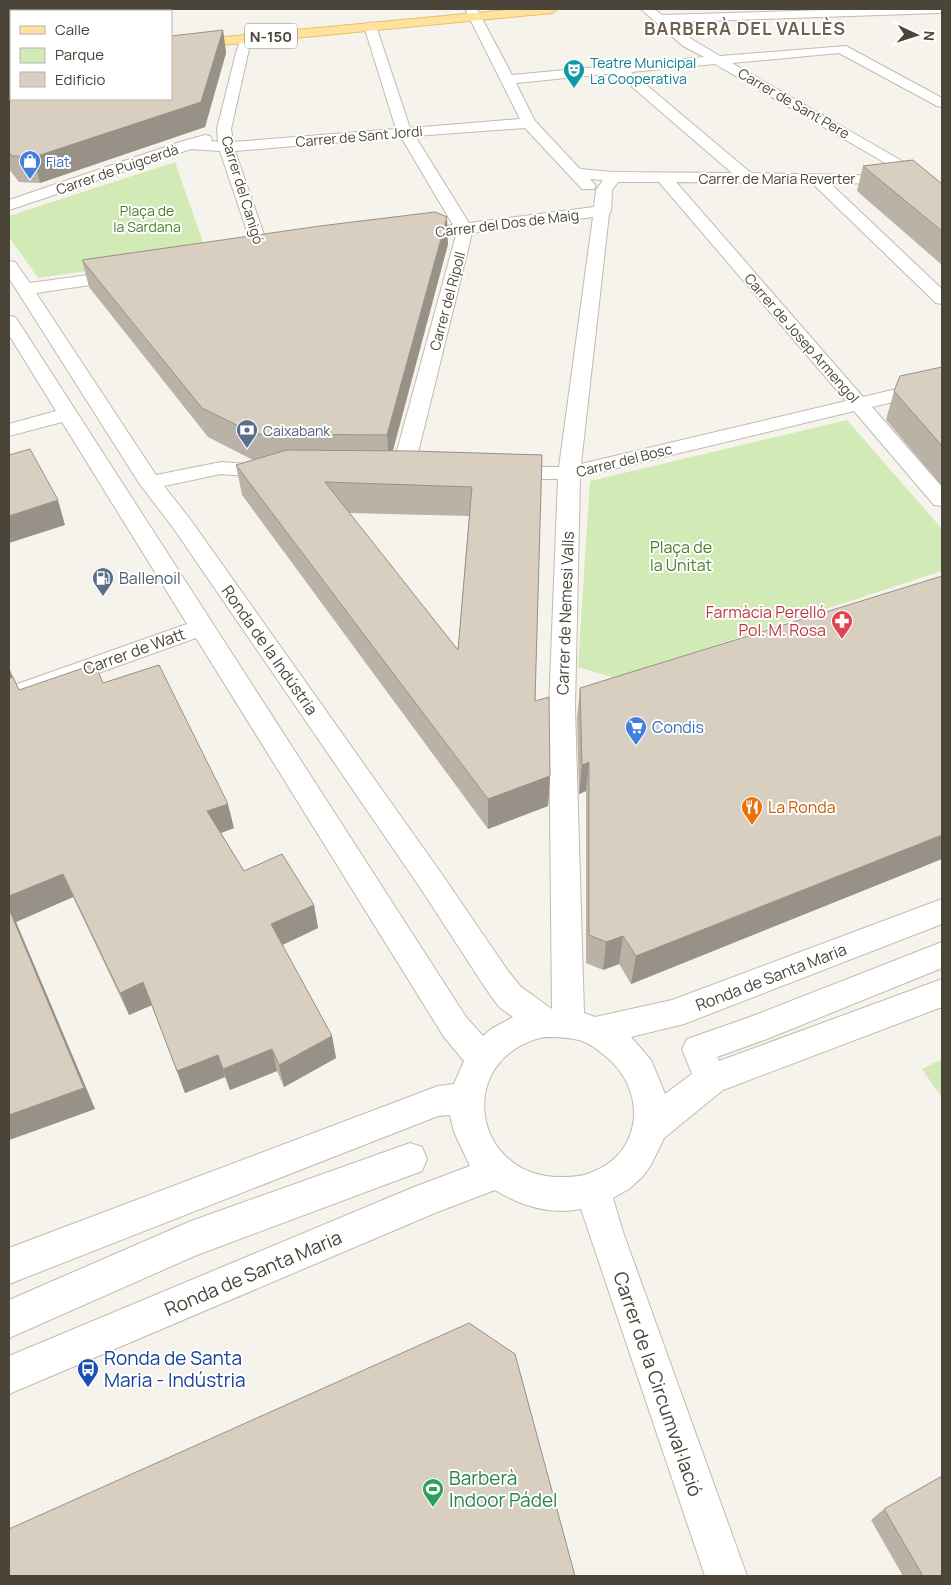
<svg xmlns="http://www.w3.org/2000/svg" width="951" height="1585" font-family="Manrope,sans-serif">
  <style>
    .green { fill: #d2eab5 }
    .lines { fill: none; stroke-linecap: round; stroke-linejoin: round }
    .minor-casing { stroke: #c2bbae; stroke-width: 2 }
    .major-casing { stroke: #e6c16a; stroke-width: 2 }
    .minor { fill: #fff; fill-rule: evenodd }
    .major { fill: #ffe39c; fill-rule: evenodd }
    .wall { fill: #bab2a6; fill-rule: evenodd }
    .shaded-wall { fill: #979187 }
    .building { fill: #d8cfc1; stroke: #979187; fill-rule: evenodd }
    .labels { text-anchor: middle; dominant-baseline: central; stroke-width: 4; stroke-linejoin: round; paint-order: stroke }
    .far-culture-label { font-size: 14px; fill: #0d838f; stroke: #fff; text-anchor: start }
    .far-street-label { font-size: 14px; fill: #4b4439; stroke: #fff }
    .far-shop-label { font-size: 14px; fill: #366cbe; stroke: #fff; text-anchor: start }
    .far-park-label { font-size: 14px; fill: #4a7f2a; stroke: #fff }
    .far-service-label { font-size: 14px; fill: #4e5e75; stroke: #fff; text-anchor: start }
    .shield { fill: #fff; stroke: #817c74; stroke-width: 1 }
    .shield-label { font-size: 15px; font-weight: bold; fill: #4b4439 }
    .park-label { font-size: 16px; fill: #4a7f2a; stroke: #fff }
    .service-label { font-size: 16px; fill: #4e5e75; stroke: #fff; text-anchor: start }
    .health-label { font-size: 16px; fill: #be3a42; stroke: #fff; text-anchor: end }
    .street-label { font-size: 16px; fill: #4b4439; stroke: #fff }
    .shop-label { font-size: 16px; fill: #366cbe; stroke: #fff; text-anchor: start }
    .food-label { font-size: 16px; fill: #c56008; stroke: #fff; text-anchor: start }
    .far-district-label { font-size: 18px; font-weight: bold; letter-spacing: 1px; fill: #6e6250; stroke: #fff }
    .near-street-label { font-size: 19px; fill: #4b4439; stroke: #fff }
    .near-transit-label { font-size: 19px; fill: #164399; stroke: #fff; text-anchor: start }
    .near-leisure-label { font-size: 19px; fill: #27864d; stroke: #fff; text-anchor: start }
  </style>
  <rect width="100%" height="100%" fill="#f6f3ec"/>
  <g class="green">
    <path d="M 175,162 L 207,254 L 38,278 L 9,237 L 9,216 Z"/>
    <path d="M 847,420 L 942,529 L 942,571 L 615,678 L 578,667 L 590,481 Z"/>
    <path d="M 942,1059 L 942,1098 L 922,1069 Z"/>
  </g>
  <g class="lines">
    <g class="minor-casing">
      <g id="minor">
        <path d="M 139,9 L 151,9 L 152,11 L 140,11 Z"/>
        <path d="M 465,9 L 477,9 L 512,75 L 704,57 L 683,46 L 641,9 L 654,9 L 662,15 L 858,9 L 942,9 L 942,12 L 939,13 L 671,22 L 693,40 L 720,56 L 846,46 L 942,98 L 942,107 L 937,106 L 839,53 L 732,63 L 928,176 L 942,187 L 942,200 L 936,198 L 918,182 L 715,64 L 631,72 L 751,173 L 901,176 L 904,179 L 901,182 L 896,184 L 830,183 L 942,289 L 942,304 L 936,303 L 812,183 L 676,182 L 863,397 L 942,378 L 942,390 L 872,407 L 942,487 L 942,506 L 934,505 L 854,411 L 580,477 L 575,708 L 584,1013 L 595,1017 L 672,1000 L 942,899 L 942,924 L 684,1024 L 631,1037 L 651,1060 L 665,1094 L 692,1074 L 682,1049 L 687,1039 L 750,1017 L 942,942 L 942,968 L 767,1039 L 717,1057 L 719,1061 L 942,979 L 942,1007 L 723,1090 L 664,1138 L 651,1165 L 643,1176 L 629,1189 L 613,1198 L 623,1232 L 747,1576 L 705,1576 L 581,1209 C 551,1215 521,1206 495,1190 L 435,1213 L 9,1394 L 9,1356 L 414,1187 L 470,1166 L 454,1132 L 450,1115 L 438,1116 L 9,1284 L 9,1248 L 438,1086 L 454,1084 L 464,1061 L 444,1037 L 196,638 L 9,705 L 9,687 L 187,624 L 62,422 L 9,436 L 9,424 L 56,411 L 9,335 L 9,316 L 15,317 L 18,321 L 466,1017 L 483,1036 L 491,1029 L 513,1017 L 499,1007 L 486,989 L 421,889 L 174,529 L 139,483 L 9,278 L 9,261 L 15,262 L 30,283 L 124,270 L 130,271 L 133,275 L 130,279 L 124,280 L 36,293 L 156,475 L 221,462 L 282,467 L 285,472 L 282,477 L 274,478 L 221,474 L 164,486 L 190,519 L 441,873 L 508,971 L 521,987 L 552,1009 L 549,708 L 558,479 L 505,479 L 497,478 L 494,473 L 497,468 L 505,467 L 559,467 L 593,217 L 472,233 L 413,473 L 410,478 L 402,479 L 394,478 L 391,473 L 456,235 L 410,241 L 404,240 L 402,236 L 404,232 L 410,231 L 453,225 L 401,137 L 235,151 L 271,255 L 269,259 L 257,259 L 255,255 L 220,151 L 191,149 L 9,210 L 9,200 L 183,141 L 205,135 L 210,136 L 212,139 L 211,141 L 218,142 L 217,129 L 237,49 L 243,35 L 248,34 L 254,38 L 249,49 L 231,129 L 233,142 L 396,129 L 364,26 L 370,22 L 376,26 L 410,128 L 520,119 ZM 616,73 L 732,173 L 613,172 L 580,169 L 535,121 L 516,83 ZM 525,128 L 582,189 L 594,189 L 596,186 L 590,179 L 603,180 L 596,190 L 594,207 L 469,223 L 415,136 ZM 618,182 L 659,182 L 846,401 L 581,464 L 609,214 L 611,211 L 612,190 ZM 544,1037 C 556,1037 570,1037 582,1041 C 590,1044 597,1049 604,1055 C 647,1088 645,1153 590,1173 C 581,1177 570,1177 560,1177 C 472,1177 453,1058 544,1037 Z"/>
        <path d="M 410,1143 L 422,1147 L 427,1159 L 422,1171 L 197,1255 L 9,1338 L 9,1300 L 191,1221 Z"/>
      </g>
    </g>
    <g class="major-casing">
      <path id="major" d="M 517,9 L 558,9 L 552,13 L 171,50 L 171,42 Z"/>
    </g>
    <use href="#minor" class="minor"/>
    <use href="#major" class="major"/>
  </g>
  <g class="wall">
    <path d="M 223,30 L 226,53 L 205,127 L 40,183 L 19,182 L 9,169 L 9,57 Z"/>
    <path d="M 863,166 L 942,184 L 942,265 L 857,191 Z"/>
    <path d="M 448,244 L 393,451 L 542,455 L 535,701 L 550,776 L 548,806 L 488,829 L 242,495 L 236,465 L 253,460 L 208,437 L 89,287 L 82,260 ZM 349,513 L 469,516 L 458,650 Z"/>
    <path d="M 942,367 L 942,486 L 886,420 L 894,391 Z"/>
    <path d="M 9,668 L 19,690 L 103,683 L 234,828 L 221,833 L 244,871 L 314,905 L 318,928 L 282,945 L 332,1036 L 336,1058 L 284,1087 L 277,1071 L 230,1090 L 225,1077 L 185,1093 L 152,1005 L 129,1015 L 73,897 L 16,922 L 95,1109 L 9,1140 Z"/>
    <path d="M 580,688 L 927,865 L 631,984 L 619,964 L 603,970 L 586,963 L 586,791 L 579,794 L 577,717 Z"/>
    <path d="M 884,1509 L 942,1576 L 903,1576 L 871,1520 Z"/>
  </g>
  <g class="shaded-wall">
    <path d="M 223,30 L 226,53 L 205,127 L 40,183 L 34,157 Z"/>
    <path d="M 447,217 L 448,244 L 389,464 L 387,435 Z"/>
    <path d="M 58,500 L 65,525 L 9,543 L 9,516 Z"/>
    <path d="M 9,668 L 15,683 L 9,686 Z"/>
    <path d="M 589,762 L 586,791 L 579,794 L 582,765 Z"/>
    <path d="M 550,776 L 548,806 L 488,829 L 488,799 Z"/>
    <path d="M 228,804 L 234,828 L 213,836 L 207,811 Z"/>
    <path d="M 942,835 L 942,859 L 631,984 L 636,956 Z"/>
    <path d="M 63,874 L 73,897 L 16,922 L 95,1109 L 9,1140 L 9,896 Z"/>
    <path d="M 314,905 L 318,928 L 276,948 L 271,924 Z"/>
    <path d="M 623,936 L 619,964 L 603,970 L 606,942 Z"/>
    <path d="M 143,982 L 152,1005 L 129,1015 L 120,993 Z"/>
    <path d="M 332,1036 L 336,1058 L 284,1087 L 279,1065 Z"/>
    <path d="M 272,1049 L 277,1071 L 230,1090 L 223,1069 Z"/>
    <path d="M 218,1055 L 225,1077 L 185,1093 L 177,1071 Z"/>
  </g>
  <g class="building">
    <path d="M 223,30 L 201,102 L 34,157 L 12,156 L 9,152 L 9,57 L 11,56 L 11,99 L 171,99 L 171,36 Z"/>
    <path d="M 913,160 L 942,184 L 942,231 L 863,166 Z"/>
    <path d="M 435,212 L 447,217 L 387,435 L 255,434 L 202,408 L 82,260 L 320,226 Z"/>
    <path d="M 942,367 L 942,446 L 894,391 L 900,376 Z"/>
    <path d="M 30,449 L 58,500 L 9,516 L 9,455 Z"/>
    <path d="M 287,450 L 412,451 L 542,455 L 535,701 L 549,697 L 550,776 L 488,799 L 236,465 ZM 325,482 L 472,487 L 458,650 Z"/>
    <path d="M 942,576 L 942,835 L 636,956 L 623,936 L 606,942 L 589,935 L 589,762 L 582,765 L 580,688 Z"/>
    <path d="M 95,664 L 103,683 L 159,665 L 228,804 L 207,811 L 244,871 L 282,854 L 314,905 L 271,924 L 332,1036 L 279,1065 L 272,1049 L 223,1069 L 218,1055 L 177,1071 L 143,982 L 120,993 L 63,874 L 9,896 L 9,678 L 13,677 L 19,690 Z"/>
    <path d="M 9,909 L 84,1088 L 9,1115 Z"/>
    <path d="M 469,1323 L 515,1354 L 575,1576 L 9,1576 L 9,1529 Z"/>
    <path d="M 942,1476 L 942,1576 L 923,1576 L 884,1509 Z"/>
  </g>
  <defs>
    <g id="theatre-pin" transform="scale(1.125)"><path d="M0 17L-7.5 6A9.5 9.5 0 1 1 7.5 6Z" fill="#0f9aa8" stroke="#fff"/><path d="M-5-5.5Q0-4 5-5.5V0Q5 5 0 6Q-5 5-5 0ZM-3.3-2.5H-1v1.5H-3.3ZM1-2.5H3.3v1.5H1ZM-2.8 1Q0 5.5 2.8 1Z" fill="#fff"/></g>
    <g id="shop-pin" transform="scale(1.125)"><path d="M0 17L-7.5 6A9.5 9.5 0 1 1 7.5 6Z" fill="#3f7fe0" stroke="#fff"/><path d="M-5-2.5h2.3a2.7 3.5 0 0 1 5.4 0H5L5.5 6h-11ZM-1.5-2.5h3a1.5 2.3 0 0 0-3 0Z" fill="#fff"/></g>
    <g id="bank-pin" transform="scale(1.125)"><path d="M0 17L-7.5 6A9.5 9.5 0 1 1 7.5 6Z" fill="#5c6f8a" stroke="#fff"/><path d="M-6-4H6V4H-6ZM0-2.3a2.3 2.3 0 1 0 0 4.6a2.3 2.3 0 1 0 0-4.6Z" fill="#fff"/></g>
    <g id="fuel-pin" transform="scale(1.125)"><path d="M0 17L-7.5 6A9.5 9.5 0 1 1 7.5 6Z" fill="#5c6f8a" stroke="#fff"/><path d="M-5.5-6h7V0h2V4h1.3V-2.5L3-4.5l.8-.8L6-3V5H2.5V1h-1V6h-7ZM-4.2-4.7v3.2H.2V-4.7Z" fill="#fff"/></g>
    <g id="pharmacy-pin" transform="scale(1.125)"><path d="M0 17L-7.5 6A9.5 9.5 0 1 1 7.5 6Z" fill="#e0444e" stroke="#fff"/><path d="M-2-6h4v4h4v4h-4v4h-4v-4h-4v-4h4Z" fill="#fff"/></g>
    <g id="supermarket-pin" transform="scale(1.125)"><path d="M0 17L-7.5 6A9.5 9.5 0 1 1 7.5 6Z" fill="#3f7fe0" stroke="#fff"/><path d="M-6-5.5h2.5l.6 2H6L4.5 2H-2.5L-4.4-4H-6ZM-1.5 3.2a1.3 1.3 0 1 0 .1 0ZM3 3.2a1.3 1.3 0 1 0 .1 0Z" fill="#fff"/></g>
    <g id="restaurant-pin" transform="scale(1.125)"><path d="M0 17L-7.5 6A9.5 9.5 0 1 1 7.5 6Z" fill="#e8710a" stroke="#fff"/><path d="M-5-6h1v4h1v-4h1v4h1v-4h1v5L-1.5 .5V6h-2V.5L-5-1ZM5-6V6H3V1.5H1.5Q1.5-4 5-6Z" fill="#fff"/></g>
    <g id="bus-pin" transform="scale(1.125)"><path d="M0 17L-7.5 6A9.5 9.5 0 1 1 7.5 6Z" fill="#1a4fb4" stroke="#fff"/><path d="M-5-6H5V4H4V6H2V4H-2V6H-4V4H-5ZM-3.5-4V0h7V-4ZM-3.5 1.2v1.5H-2V1.2ZM2 1.2v1.5H3.5V1.2Z" fill="#fff"/></g>
    <g id="stadium-pin" transform="scale(1.125)"><path d="M0 17L-7.5 6A9.5 9.5 0 1 1 7.5 6Z" fill="#2e9e5b" stroke="#fff"/><path d="M0-5a6.5 5 0 1 0 0 10a6.5 5 0 1 0 0-10ZM-3.5-1.8h7v3.6h-7Z" fill="#fff"/></g>
  </defs>
  <g fill-rule="evenodd">
    <use href="#theatre-pin" x="574" y="70"/>
    <use href="#shop-pin" x="30" y="161"/>
    <use href="#bank-pin" x="247" y="430"/>
    <use href="#fuel-pin" x="103" y="578"/>
    <use href="#pharmacy-pin" x="842" y="621"/>
    <use href="#supermarket-pin" x="636" y="727"/>
    <use href="#restaurant-pin" x="752" y="807"/>
    <use href="#bus-pin" x="88" y="1369"/>
    <use href="#stadium-pin" x="433" y="1489"/>
  </g>
  <g class="labels">
    <g class="far-culture-label">
      <text x="590" y="62">Teatre Municipal<tspan x="590" dy="16">La Cooperativa</tspan></text>
    </g>
    <g class="far-street-label">
      <text transform="translate(794 103) rotate(30)">Carrer de Sant Pere</text>
      <text transform="translate(359 136) rotate(-5)">Carrer de Sant Jordi</text>
      <text transform="translate(117 169) rotate(-19)">Carrer de Puigcerdà</text>
      <text x="777" y="178">Carrer de Maria Reverter</text>
      <text transform="translate(243 190) rotate(73)">Carrer del Canigó</text>
      <text transform="translate(507 223) rotate(-7)">Carrer del Dos de Maig</text>
      <text transform="translate(447 301) rotate(-75)">Carrer del Ripoll</text>
      <text transform="translate(802 338) rotate(49)">Carrer de Josep Armengol</text>
      <text transform="translate(624 460) rotate(-14)">Carrer del Bosc</text>
    </g>
    <g class="far-shop-label">
      <text x="46" y="161">Fiat</text>
    </g>
    <g class="far-park-label">
      <text x="147" y="210">Plaça de<tspan x="147" dy="16">la Sardana</tspan></text>
    </g>
    <g class="far-service-label">
      <text x="263" y="430">Caixabank</text>
    </g>
    <rect class="shield" x="245" y="23.5" width="52" height="25" rx="4"/>
    <g class="shield-label">
      <text x="271" y="36">N-150</text>
    </g>
    <g class="park-label">
      <text x="681" y="547">Plaça de<tspan x="681" dy="18">la Unitat</tspan></text>
    </g>
    <g class="service-label">
      <text x="119" y="578">Ballenoil</text>
    </g>
    <g class="health-label">
      <text x="826" y="612">Farmàcia Perelló<tspan x="826" dy="18">Pol. M. Rosa</tspan></text>
    </g>
    <g class="street-label">
      <text transform="translate(565 613) rotate(-88)">Carrer de Nemesi Valls</text>
      <text transform="translate(270 650) rotate(55)">Ronda de la Indústria</text>
      <text transform="translate(134 651) rotate(-20)">Carrer de Watt</text>
      <text transform="translate(771 977) rotate(-21)">Ronda de Santa Maria</text>
    </g>
    <g class="shop-label">
      <text x="652" y="727">Condis</text>
    </g>
    <g class="food-label">
      <text x="768" y="807">La Ronda</text>
    </g>
    <g class="far-district-label">
      <text x="745" y="28">BARBERÀ DEL VALLÈS</text>
    </g>
    <g class="near-street-label">
      <text transform="translate(253 1273) rotate(-23)">Ronda de Santa Maria</text>
      <text transform="translate(658 1384) rotate(71)">Carrer de la Circumval·lació</text>
    </g>
    <g class="near-transit-label">
      <text x="104" y="1358">Ronda de Santa<tspan x="104" dy="22">Maria - Indústria</tspan></text>
    </g>
    <g class="near-leisure-label">
      <text x="449" y="1478">Barberà<tspan x="449" dy="22">Indoor Pádel</tspan></text>
    </g>
  </g>
  <rect width="951" height="1585" fill="none" stroke="#4b4439" stroke-width="20"/>
  <rect x="10" y="10" width="162" height="90" fill="#ffffff" stroke="#b7b4b0"/>
  <rect x="20" y="26" width="25" height="8" fill="#ffe39c" stroke="#b7b4b0"/>
  <text x="55" y="35" font-size="15" fill="#4b4439">Calle</text>
  <rect x="20" y="48" width="25" height="15" fill="#d2eab5" stroke="#b7b4b0"/>
  <text x="55" y="60" font-size="15" fill="#4b4439">Parque</text>
  <rect x="20" y="72" width="25" height="15" fill="#d8cfc1" stroke="#b7b4b0"/>
  <text x="55" y="85" font-size="15" fill="#4b4439">Edificio</text>
  <g transform="translate(916 35) rotate(94)" stroke="#ffffff" stroke-width="4" paint-order="stroke">
  <path d="M0-4L9 19L0 12L-9 19Z" fill="#4b4439"/>
  <text y="-8" font-size="14" font-weight="bold" text-anchor="middle" fill="#4b4439">N</text>
  </g>
</svg>
